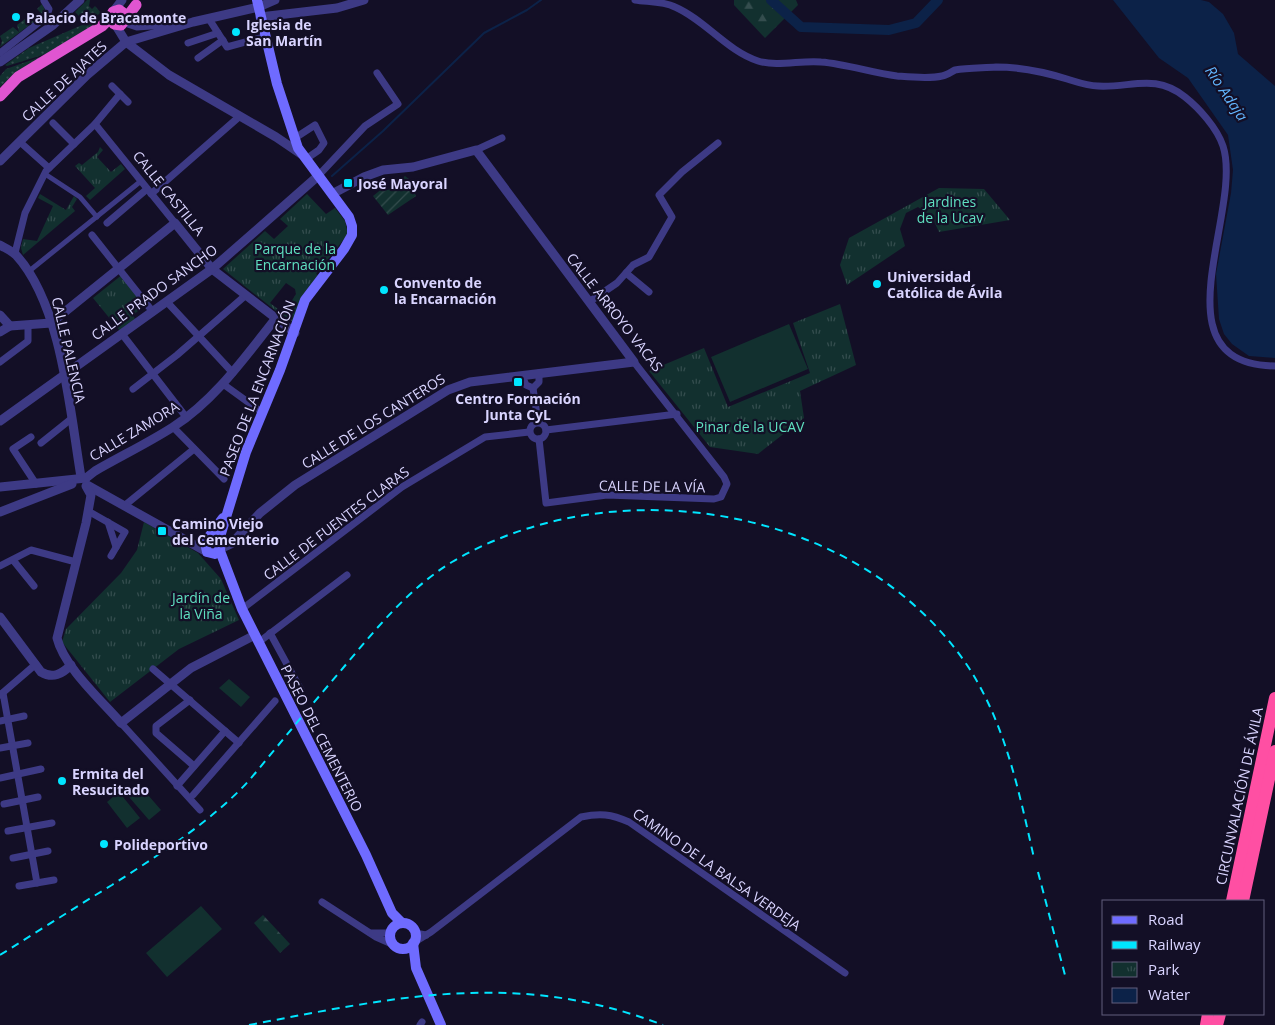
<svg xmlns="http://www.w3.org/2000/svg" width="1275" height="1025" font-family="'Open Sans',sans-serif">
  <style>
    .grass { fill: url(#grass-dots) }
    .forest { fill: url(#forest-firs) }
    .park { fill: url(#park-tufts) }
    .garden { fill: url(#garden-furrows) }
    .pitch { fill: #12302f }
    .water { fill: #0c2248 }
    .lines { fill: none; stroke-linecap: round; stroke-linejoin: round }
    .stream { stroke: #0c2248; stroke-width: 2 }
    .river { stroke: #0c2248; stroke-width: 10 }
    .pedestrian { stroke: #3d3a85; stroke-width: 5 }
    .minor { stroke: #3d3a85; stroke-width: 7 }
    .tertiary { stroke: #3d3a85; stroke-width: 9 }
    .secondary { stroke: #6f6bff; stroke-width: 10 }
    .trunk { stroke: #e055d1; stroke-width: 11 }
    .motorway { stroke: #ff4fa3; stroke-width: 12 }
    .rail { stroke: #00e5ff; stroke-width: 2; stroke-dasharray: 8 6; stroke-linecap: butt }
    .poi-dot { fill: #00e5ff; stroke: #130f26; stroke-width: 2 }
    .labels { text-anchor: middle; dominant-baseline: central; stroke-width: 4.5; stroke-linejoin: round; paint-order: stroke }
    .poi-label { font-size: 14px; font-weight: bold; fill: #d9d4ff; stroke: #130f26; text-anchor: start }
    .street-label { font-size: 14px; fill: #d9d4ff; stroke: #130f26 }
    .park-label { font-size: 14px; fill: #5fe0c0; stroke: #130f26 }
    .water-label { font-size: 15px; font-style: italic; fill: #62b6ff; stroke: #130f26 }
  </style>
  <defs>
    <pattern id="grass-dots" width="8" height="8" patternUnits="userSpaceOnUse" patternTransform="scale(1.25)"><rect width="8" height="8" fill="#12302f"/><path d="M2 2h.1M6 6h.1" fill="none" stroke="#344d4e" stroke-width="1.8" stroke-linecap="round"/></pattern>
    <pattern id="forest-firs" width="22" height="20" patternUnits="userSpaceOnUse" patternTransform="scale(1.25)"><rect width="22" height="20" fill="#12302f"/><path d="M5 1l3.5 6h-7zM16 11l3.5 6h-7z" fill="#344d4e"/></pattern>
    <pattern id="park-tufts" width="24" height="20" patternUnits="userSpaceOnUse" patternTransform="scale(1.25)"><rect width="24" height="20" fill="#12302f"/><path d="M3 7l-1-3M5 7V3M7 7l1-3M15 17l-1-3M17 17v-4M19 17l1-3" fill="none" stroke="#344d4e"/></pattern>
    <pattern id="garden-furrows" width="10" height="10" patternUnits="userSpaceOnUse" patternTransform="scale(1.25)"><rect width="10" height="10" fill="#12302f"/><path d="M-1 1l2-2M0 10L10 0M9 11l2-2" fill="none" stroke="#344d4e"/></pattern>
  </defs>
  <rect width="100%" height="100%" fill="#130f26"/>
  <g class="grass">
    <path d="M 87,0 L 90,0 L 89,6 L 92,9 L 95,6 L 101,13 L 85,22 L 75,12 Z"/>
    <path d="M 42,4 L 45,10 L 43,15 L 0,47 L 2,41 L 0,36 L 13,27 L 19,32 L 17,25 L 33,13 L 38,17 L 40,16 L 41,13 L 37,9 Z"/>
    <path d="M 96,19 L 98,23 L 46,54 L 7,66 L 5,65 L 29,48 Z"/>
    <path d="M 43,56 L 14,74 L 0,87 L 0,76 L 6,69 Z"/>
  </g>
  <g class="forest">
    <path d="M 734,0 L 796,0 L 798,5 L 765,38 L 734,5 Z"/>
    <path d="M 263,915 L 290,944 L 280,953 L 254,923 Z"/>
  </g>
  <g class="park">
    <path d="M 100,147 L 103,150 L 97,157 L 111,172 L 121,164 L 125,169 L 90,200 L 86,196 L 95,188 L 75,166 L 79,163 L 82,165 L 98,152 Z"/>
    <path d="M 939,188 L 984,189 L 1010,220 L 939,232 L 932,217 L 918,207 L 906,213 L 900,229 L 905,246 L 847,285 L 840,265 L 849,238 Z"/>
    <path d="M 40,194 L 66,210 L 74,196 L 77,199 L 72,207 L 75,211 L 23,255 L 21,248 L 23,239 L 37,241 L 53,206 L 38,198 Z"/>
    <path d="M 307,194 L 326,214 L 335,208 L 345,221 L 348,234 L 316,274 L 318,275 L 301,297 L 294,323 L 283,315 L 296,294 L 295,289 L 286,283 L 270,303 L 278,309 L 276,311 L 223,269 L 265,231 L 274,239 L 288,226 L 280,219 Z"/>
    <path d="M 123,274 L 147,304 L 133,315 L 135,319 L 120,331 L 93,298 Z"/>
    <path d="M 840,304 L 856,365 L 800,391 L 804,418 L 758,454 L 710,447 L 649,371 L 704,348 L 728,407 L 810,373 L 793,323 Z"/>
    <path d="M 144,522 L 198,553 L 221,579 L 239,620 L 179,649 L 110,702 L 62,642 L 66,629 L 121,573 L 137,550 Z"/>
  </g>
  <path class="garden" d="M 405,176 L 410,180 L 416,196 L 388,215 L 373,196 L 383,188 L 388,190 Z"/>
  <g class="pitch">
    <path d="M 789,324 L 808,369 L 730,402 L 711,357 Z"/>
    <path d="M 229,679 L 250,697 L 241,707 L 219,688 Z"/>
    <path d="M 141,787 L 161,810 L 149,820 L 129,797 Z"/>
    <path d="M 119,792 L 140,818 L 127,828 L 107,802 Z"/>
    <path d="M 201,906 L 222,929 L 167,977 L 146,953 Z"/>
  </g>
  <path class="water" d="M 1113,0 L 1201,0 L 1209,2 L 1223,14 L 1234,33 L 1238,54 L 1275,86 L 1275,358 L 1249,356 L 1232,344 L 1224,334 L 1219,319 L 1216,274 L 1231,193 L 1233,170 L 1228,135 L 1188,78 L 1159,58 Z"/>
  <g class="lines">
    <path class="stream" d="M 332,176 L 383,131 L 484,33 L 527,10 L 541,0"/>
    <path class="river" d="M 771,0 L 801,27 L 889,30 L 916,23 L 938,0"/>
    <g class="pedestrian">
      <path d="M 45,174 L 80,197 L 97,217"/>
      <path d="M 28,272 L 141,181"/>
    </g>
    <g class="minor">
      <path d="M 635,0 C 648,2 663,1 675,7 C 705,20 727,51 758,61 C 778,67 801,60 821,62 C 847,64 872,73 897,76 C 910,77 929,79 942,76 C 947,75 951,72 955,70 C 967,68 983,68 996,67 C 1019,67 1044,72 1067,79 C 1077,82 1087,86 1098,86 C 1131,88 1155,73 1185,97 C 1199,108 1217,128 1223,146 C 1244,211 1153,365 1275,366"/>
      <path d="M 209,19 L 227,47 L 264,37"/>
      <path d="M 188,43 L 218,33"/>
      <path d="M 0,53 L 47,16 L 49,9 L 44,1"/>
      <path d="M 198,58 L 223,40"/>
      <path d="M 112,86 L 128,102"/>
      <path d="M 53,123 L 74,144"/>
      <path d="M 95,124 L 175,223"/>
      <path d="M 295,138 L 315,125 L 324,143 L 319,150 L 306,159"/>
      <path d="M 20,142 L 49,168"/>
      <path d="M 476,150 L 502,138"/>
      <path d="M 318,176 L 365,126 L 398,104 L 377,73"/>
      <path d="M 151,194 L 240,116"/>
      <path d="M 107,223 L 147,189"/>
      <path d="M 92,235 L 153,312"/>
      <path d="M 15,253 L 25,213 L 46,171 L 95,124 L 120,94"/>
      <path d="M 626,273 L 649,292"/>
      <path d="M 167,302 L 233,373"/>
      <path d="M 589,302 L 617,283 L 633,265 L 649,257 L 672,217 L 659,195 L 682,172 L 718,143"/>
      <path d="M 122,334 L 186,417"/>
      <path d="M 0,362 L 28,341 L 28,326"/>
      <path d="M 522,376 L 526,385 L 533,388 L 539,382 L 539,373"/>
      <path d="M 223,384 L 263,413"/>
      <path d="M 533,388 L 538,422"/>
      <path d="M 133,389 L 177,355 L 246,295"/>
      <circle cx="538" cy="431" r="8"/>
      <path d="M 173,427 L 224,479"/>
      <path d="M 546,430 L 677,414"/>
      <path d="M 31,437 L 13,449 L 36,484"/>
      <path d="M 539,439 L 546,503 L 607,495 L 714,499 L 721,497 L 727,484 L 724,477 L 634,362"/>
      <path d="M 41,443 L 71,419"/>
      <path d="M 124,506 L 194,449"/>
      <path d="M 88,511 L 125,532 L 111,556"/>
      <path d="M 108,522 L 116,547"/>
      <path d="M 13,560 L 34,586"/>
      <path d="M 0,566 L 31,550 L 76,562"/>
      <path d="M 242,609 L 402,487 L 485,437 L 529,432"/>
      <path d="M 270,633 L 301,690"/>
      <path d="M 259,642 L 347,575"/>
      <path d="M 153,669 L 239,743"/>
      <path d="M 3,693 L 37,883"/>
      <path d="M 0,695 L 36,664"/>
      <path d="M 190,700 L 156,726 L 156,733 L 194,766"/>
      <path d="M 0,721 L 24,716"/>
      <path d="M 121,723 L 200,810"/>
      <path d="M 0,748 L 28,743"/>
      <path d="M 0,778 L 41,769"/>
      <path d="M 177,786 L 225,731"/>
      <path d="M 193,795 L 275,701"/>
      <path d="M 4,804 L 38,797"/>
      <path d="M 8,831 L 52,823"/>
      <path d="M 13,858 L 48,851"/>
      <path d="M 19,886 L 54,880"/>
      <path d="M 322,902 L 376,937 L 394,945"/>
      <path d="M 372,933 L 390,933"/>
      <path d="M 415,933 L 426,935"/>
      <path d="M 413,943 L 431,932 L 581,817 C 600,813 611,814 629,822 L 845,973"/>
      <path d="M 420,1025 L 422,1022"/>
    </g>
    <g class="tertiary">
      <path d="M 113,12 L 122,0"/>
      <path d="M 260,17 L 337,8 L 364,0"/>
      <path d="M 125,22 L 137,26 L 180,23"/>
      <path d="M 115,24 L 126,42 L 169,75 L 276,137 L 301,154"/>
      <path d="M 0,62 L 53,25 L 80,0"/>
      <path d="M 0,161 L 87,75 L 126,42 L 193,22 L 259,7 L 275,0"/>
      <path d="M 0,245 C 5,248 12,251 16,255 C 62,305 70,412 81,477"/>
      <path d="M 0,315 L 10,326"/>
      <path d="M 0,332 L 10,326 L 51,323 L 175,223 L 212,269 L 295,333"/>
      <path d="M 0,421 L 212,269 L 318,176"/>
      <path d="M 86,478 L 95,471 C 121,456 148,443 173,427 C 215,400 245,357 276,318"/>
      <path d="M 87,485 L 207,552"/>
      <path d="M 86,486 L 91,495 L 86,523 L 57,638 C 64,667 101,700 121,723 L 191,668 L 255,635"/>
      <path d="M 0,487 L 86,478"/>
      <path d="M 0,512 L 72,484"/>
      <path d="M 220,549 L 231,544 L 260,513 L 295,485 L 448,390 L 470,382 L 634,362 L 476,150 L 413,167 L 383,170 L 364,177 L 332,194"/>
      <path d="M 0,617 L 41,672 C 53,679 62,674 71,665"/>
    </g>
    <g class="secondary">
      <path d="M 211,537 L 218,538 L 221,543 L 220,549 L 215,554 L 207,552 L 205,542 L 223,518"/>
      <path d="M 219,540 L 246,452 L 280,370 L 305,300 L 344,249 L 352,235 L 352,226 L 349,217 L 298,148 L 277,84 L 257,0"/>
      <path d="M 220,551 L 242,609 L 366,855 L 392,913 L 402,923"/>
      <circle cx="403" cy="936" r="13"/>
      <path d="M 413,943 L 416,968 L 441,1025"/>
    </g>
    <g class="trunk">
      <path d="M 127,16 L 119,10 L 113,12 L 111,17 L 114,24 L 121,25 L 136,5"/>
      <path d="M 0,96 L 18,77 L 102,26 L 111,17"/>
    </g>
    <g class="motorway">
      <path d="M 1232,901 L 1275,698"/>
      <path d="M 1243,901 L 1275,751"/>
      <path d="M 1206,1025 L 1208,1014"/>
      <path d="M 1217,1025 L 1220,1014"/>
    </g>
    <g class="rail">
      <path d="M 1038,872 L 1066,979"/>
      <path d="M 0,955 C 37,932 74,908 112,885 C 157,856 201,828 240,790 C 253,777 264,762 276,748 C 298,721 321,694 343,668 C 376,629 408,589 452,562 C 615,465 862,506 969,668 C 1006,726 1019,792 1034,858"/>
      <path d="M 249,1025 C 396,997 517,969 663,1025"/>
    </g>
  </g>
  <g class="poi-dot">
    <circle cx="16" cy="17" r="5"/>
    <circle cx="236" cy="32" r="5"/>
    <rect x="343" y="178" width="10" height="10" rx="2.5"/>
    <circle cx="877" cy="284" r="5"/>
    <circle cx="384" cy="290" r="5"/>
    <rect x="513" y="377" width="10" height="10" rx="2.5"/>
    <rect x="157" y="526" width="10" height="10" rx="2.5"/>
    <circle cx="62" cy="781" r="5"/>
    <circle cx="104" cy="844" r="5"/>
  </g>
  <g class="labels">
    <g class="poi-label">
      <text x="26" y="17">Palacio de Bracamonte</text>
      <text x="246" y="24">Iglesia de<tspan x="246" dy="16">San Martín</tspan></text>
      <text x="358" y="183">José Mayoral</text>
      <text x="887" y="276">Universidad<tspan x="887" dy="16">Católica de Ávila</tspan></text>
      <text x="394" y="282">Convento de<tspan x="394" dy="16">la Encarnación</tspan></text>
      <text x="518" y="398" text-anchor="middle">Centro Formación<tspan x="518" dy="16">Junta CyL</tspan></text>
      <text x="172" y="523">Camino Viejo<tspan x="172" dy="16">del Cementerio</tspan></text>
      <text x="72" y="773">Ermita del<tspan x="72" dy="16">Resucitado</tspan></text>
      <text x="114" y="844">Polideportivo</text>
    </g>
    <g class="street-label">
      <text transform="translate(64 81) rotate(-43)">CALLE DE AJATES</text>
      <text transform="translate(169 193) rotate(51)">CALLE CASTILLA</text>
      <text transform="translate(154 292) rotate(-36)">CALLE PRADO SANCHO</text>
      <text transform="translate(615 312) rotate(52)">CALLE ARROYO VACAS</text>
      <text transform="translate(69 350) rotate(77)">CALLE PALENCIA</text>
      <text transform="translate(257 388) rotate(-69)">PASEO DE LA ENCARNACIÓN</text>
      <text transform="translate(373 421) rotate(-32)">CALLE DE LOS CANTEROS</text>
      <text transform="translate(134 431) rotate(-31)">CALLE ZAMORA</text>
      <text transform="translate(652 486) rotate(1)">CALLE DE LA VÍA</text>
      <text transform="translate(336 523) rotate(-37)">CALLE DE FUENTES CLARAS</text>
      <text transform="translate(322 738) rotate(63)">PASEO DEL CEMENTERIO</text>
      <text transform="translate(1239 796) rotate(-78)">CIRCUNVALACIÓN DE ÁVILA</text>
      <text transform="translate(717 869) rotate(35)">CAMINO DE LA BALSA VERDEJA</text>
    </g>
    <g class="park-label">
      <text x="950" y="201">Jardines<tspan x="950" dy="16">de la Ucav</tspan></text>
      <text x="295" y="248">Parque de la<tspan x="295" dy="16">Encarnación</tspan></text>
      <text x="750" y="426">Pinar de la UCAV</text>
      <text x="201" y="597">Jardín de<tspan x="201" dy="16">la Viña</tspan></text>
    </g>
    <g class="water-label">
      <text transform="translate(1227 93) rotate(56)">Río Adaja</text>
    </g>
  </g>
  <rect x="1102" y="900" width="162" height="115" fill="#130f26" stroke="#625e7d"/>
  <rect x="1112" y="916" width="25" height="8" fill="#6f6bff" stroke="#625e7d"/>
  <text x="1148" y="925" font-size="15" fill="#d9d4ff">Road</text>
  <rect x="1112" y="941" width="25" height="8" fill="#00e5ff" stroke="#625e7d"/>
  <text x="1148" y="950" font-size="15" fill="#d9d4ff">Railway</text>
  <rect x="1112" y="962" width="25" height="15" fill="url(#park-tufts)" stroke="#625e7d"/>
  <text x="1148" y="975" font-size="15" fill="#d9d4ff">Park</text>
  <rect x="1112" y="988" width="25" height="15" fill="#0c2248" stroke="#625e7d"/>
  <text x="1148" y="1000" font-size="15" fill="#d9d4ff">Water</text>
</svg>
